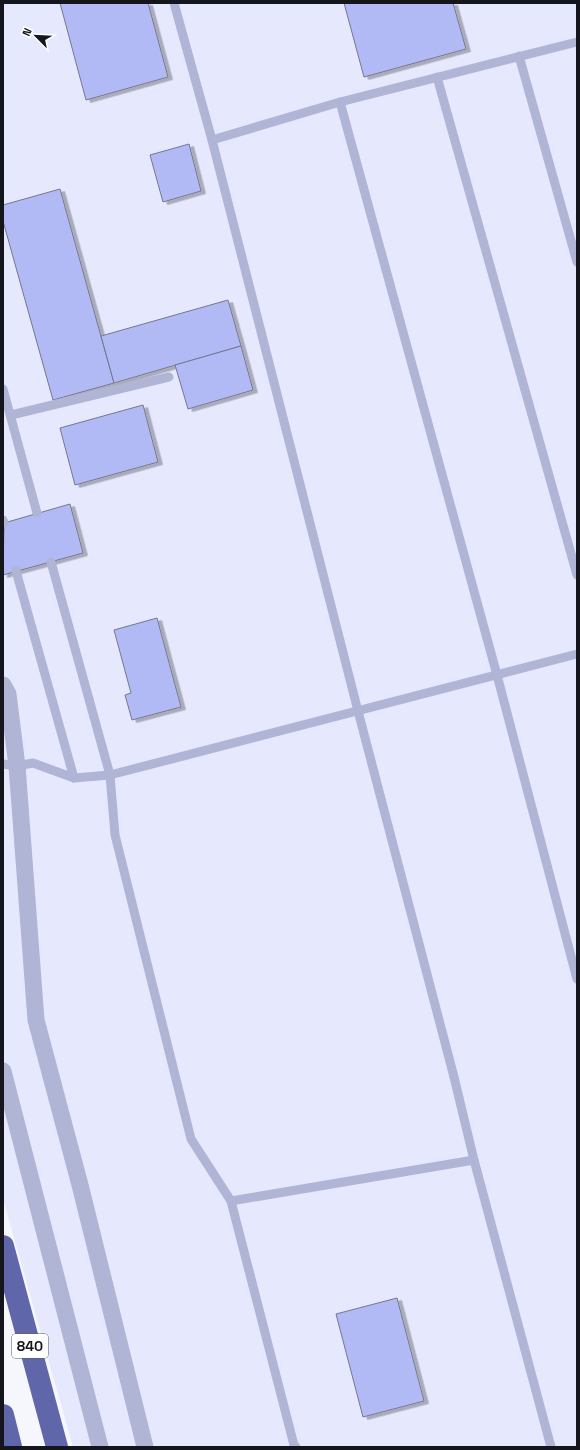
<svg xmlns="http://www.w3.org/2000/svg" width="580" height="1450" font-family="'Space Grotesk',sans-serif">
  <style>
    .built { fill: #e6e9fd }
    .building { fill: #b2baf5; stroke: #74778d; filter: url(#shadow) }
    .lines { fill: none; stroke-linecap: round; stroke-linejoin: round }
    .lane { stroke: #b0b5d6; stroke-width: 9 }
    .street { stroke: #b0b5d6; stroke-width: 17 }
    .highway { stroke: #6066aa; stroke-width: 22 }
    .labels { text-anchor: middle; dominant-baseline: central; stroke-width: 3; stroke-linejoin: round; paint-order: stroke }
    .shield { fill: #fff; stroke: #5a5b61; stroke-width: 1 }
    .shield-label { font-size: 14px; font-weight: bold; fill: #14151d }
  </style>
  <defs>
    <filter id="shadow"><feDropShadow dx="4.5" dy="2.5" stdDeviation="0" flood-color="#0004"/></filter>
  </defs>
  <rect width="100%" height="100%" fill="#f6f7fc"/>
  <path class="built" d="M 3,3 L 577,3 L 577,1447 L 73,1447 L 3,1199 Z"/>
  <g class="building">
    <path d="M 60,3 L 148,3 L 168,77 L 86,100 Z"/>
    <path d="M 344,3 L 453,3 L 466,49 L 364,77 Z"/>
    <path d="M 189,144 L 201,191 L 163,202 L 150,155 Z"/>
    <path d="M 60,189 L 114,383 L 53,400 L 3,221 L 3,205 Z"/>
    <path d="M 228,300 L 241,346 L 114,383 L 101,336 Z"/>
    <path d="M 241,346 L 253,390 L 188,409 L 175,365 Z"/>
    <path d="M 143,405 L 158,462 L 75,485 L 60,428 Z"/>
    <path d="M 70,504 L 83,553 L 3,575 L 4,523 Z"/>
    <path d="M 157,618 L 181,707 L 132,720 L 125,695 L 131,693 L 114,630 Z"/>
    <path d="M 397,1298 L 424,1401 L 363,1417 L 336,1314 Z"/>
  </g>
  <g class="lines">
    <g class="lane">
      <path d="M 174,3 L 212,140 L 358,711 L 454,1077 L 474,1160 L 551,1447"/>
      <path d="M 519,56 L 577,262"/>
      <path d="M 437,77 L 577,575"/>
      <path d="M 340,102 L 497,675 L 577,979"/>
      <path d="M 212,140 L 340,102 L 577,42"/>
      <path d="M 3,389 L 37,513"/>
      <path d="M 11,415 L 169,377"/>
      <path d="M 3,520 L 4,523"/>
      <path d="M 51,562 L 110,775 L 115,835 L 191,1139 L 231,1201"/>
      <path d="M 16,571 L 74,778"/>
      <path d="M 3,764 L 17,766 L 33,763 L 74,778 L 110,775 L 577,654"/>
      <path d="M 296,1447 L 294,1445 L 231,1201 L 474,1160"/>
    </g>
    <g class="street">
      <path d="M 3,685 L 8,694 L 17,766 L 36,1020 L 80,1185 L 145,1447"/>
      <path d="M 3,1071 L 100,1447"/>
    </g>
    <g class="highway">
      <path d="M 3,1246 L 57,1447"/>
      <path d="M 3,1415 L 11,1447"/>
    </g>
  </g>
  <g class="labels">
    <rect class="shield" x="12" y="1334" width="36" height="24" rx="3"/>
    <g class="shield-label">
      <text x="30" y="1346">840</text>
    </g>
  </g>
  <rect width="580" height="1450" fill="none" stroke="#14151d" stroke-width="8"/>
  <g transform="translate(36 36) rotate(294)" stroke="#ffffff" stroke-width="3" paint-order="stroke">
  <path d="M0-3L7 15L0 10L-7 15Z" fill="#14151d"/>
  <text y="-6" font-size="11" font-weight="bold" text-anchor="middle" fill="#14151d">N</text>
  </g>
</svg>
